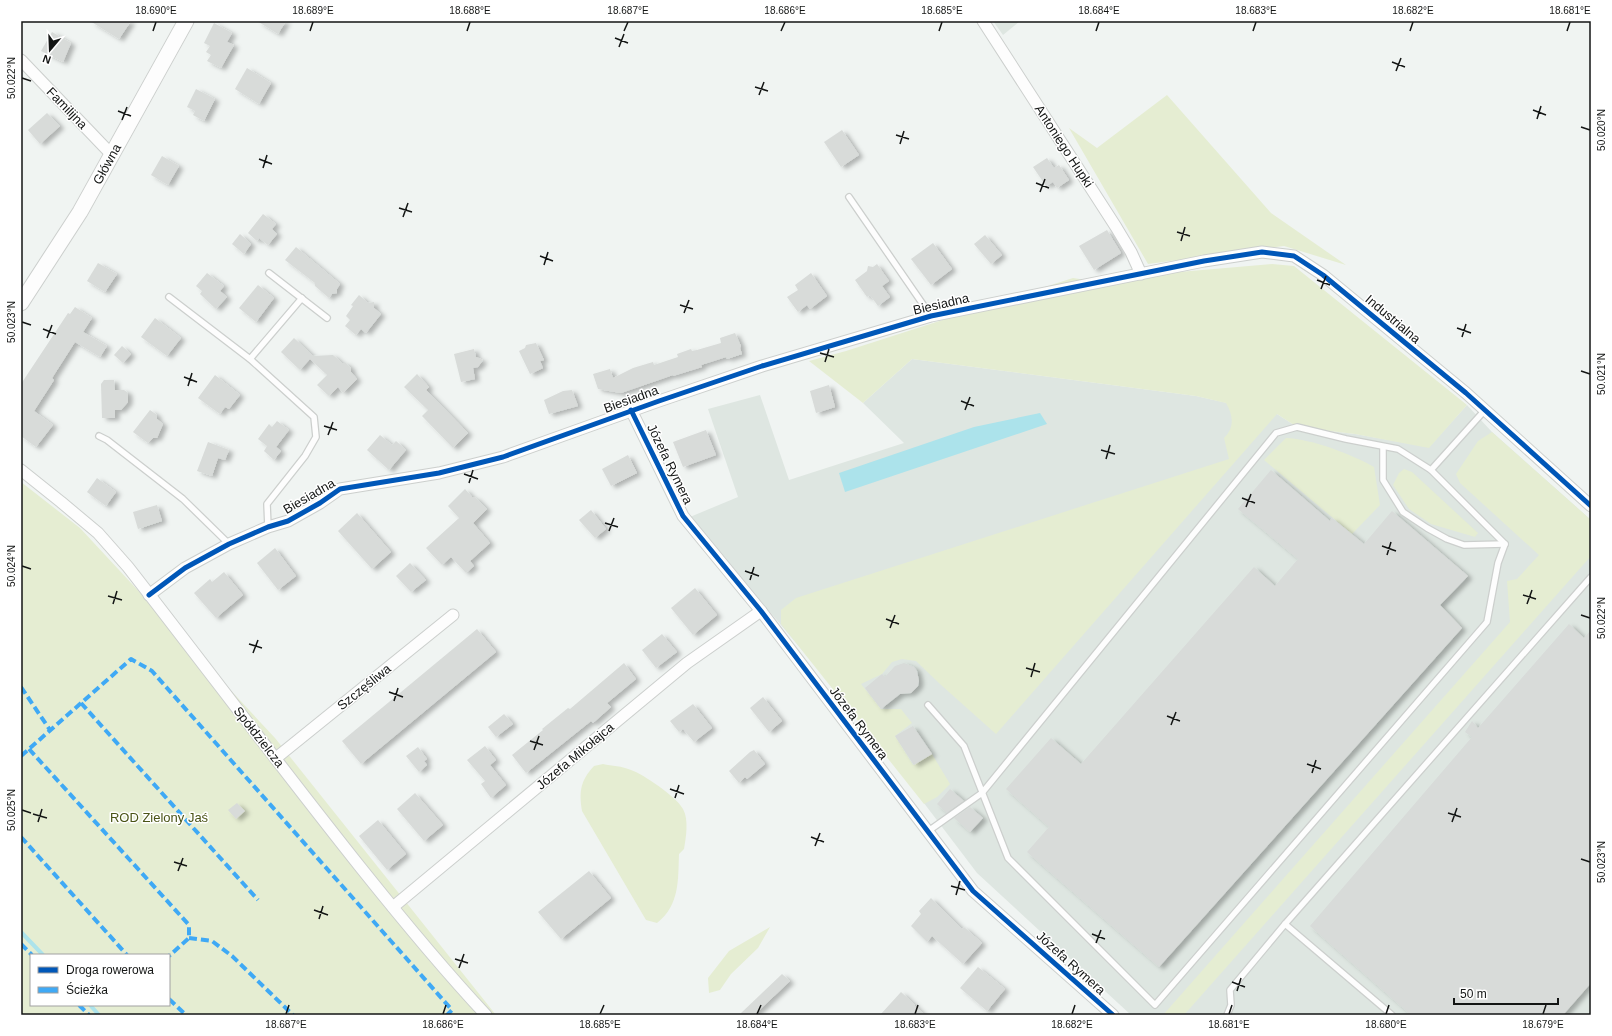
<svg xmlns="http://www.w3.org/2000/svg" width="1612" height="1036" font-family="Arial,sans-serif">
  <style>
    .built { fill: #dee6e1 }
    .green { fill: #e5edd2; fill-rule: evenodd }
    .water { fill: #ace3eb }
    .lines { fill: none; stroke-linecap: round; stroke-linejoin: round }
    .stream { stroke: #ace3eb; stroke-width: 4 }
    .building { fill: #d8dbd9; filter: url(#shadow) }
    .lane-casing { stroke: #cccfcd; stroke-width: 8 }
    .street-casing { stroke: #cccfcd; stroke-width: 13 }
    .secondary-casing { stroke: #cccfcd; stroke-width: 17 }
    .lane { stroke: #fdfdfd; stroke-width: 5.5 }
    .street { stroke: #fdfdfd; stroke-width: 11 }
    .secondary { stroke: #fdfdfd; stroke-width: 15 }
    .quiet { stroke: #3fa9f5; stroke-width: 4; stroke-dasharray: 8 4; stroke-linecap: butt }
    .cycleway-casing { stroke: #fff; stroke-width: 8 }
    .cycleway { stroke: #0057b8; stroke-width: 5 }
    .ticks { fill: none; stroke: #131514; stroke-width: 1.5 }
    .labels { text-anchor: middle; dominant-baseline: central; stroke-width: 3; stroke-linejoin: round; paint-order: stroke }
    .street-label { font-size: 13px; fill: #131514; stroke: #fff }
    .park-label { font-size: 13px; fill: #4a5416; stroke: #fff }
    .neatline { fill: none; stroke: #131514; stroke-width: 1.5 }
    .ticks-label { font-size: 10px; text-anchor: middle; fill: #131514 }
  </style>
  <defs>
    <filter id="shadow"><feDropShadow dx="4.5" dy="2.5" stdDeviation="2" flood-color="#0004"/></filter>
  </defs>
  <rect width="100%" height="100%" fill="#f0f4f2"/>
  <g class="built">
    <path d="M 993,21 L 1020,21 L 1003,35 Z"/>
    <path d="M 912,359 L 1196,396 L 1277,414 L 1297,427 L 1355,434 L 1429,447 L 1467,405 L 1492,432 L 1591,520 L 1591,1015 L 1131,1015 L 977,873 L 861,720 L 690,517 L 738,497 L 708,409 L 760,395 L 789,480 L 904,443 L 863,403 Z"/>
  </g>
  <g class="green">
    <path d="M 1167,95 L 1271,213 L 1346,265 L 1284,246 L 1148,264 L 1069,128 L 1097,148 Z"/>
    <path d="M 1272,264 L 1294,266 L 1467,405 L 1429,448 L 1355,434 L 1297,427 L 1277,414 L 996,734 L 940,684 L 916,661 L 902,659 L 892,662 L 882,674 L 861,684 L 881,709 L 901,709 L 912,723 L 895,736 L 913,765 L 932,754 L 950,784 L 937,797 L 924,804 L 781,624 L 781,610 L 796,598 L 1229,459 L 1224,438 C 1235,427 1233,415 1226,403 L 1196,396 L 912,359 L 863,403 L 809,361 L 846,351 L 1073,278 L 1086,280 Z"/>
    <path d="M 1492,432 L 1591,520 L 1591,556 L 1184,1015 L 1163,1015 L 1510,622 L 1507,581 L 1517,579 L 1539,555 L 1460,483 L 1456,474 L 1478,441 Z"/>
    <path d="M 1286,438 C 1312,439 1351,454 1374,467 L 1380,505 L 1352,534 L 1264,460 Z"/>
    <path d="M 1404,469 L 1412,472 L 1478,533 L 1475,537 L 1431,524 L 1409,509 L 1393,485 L 1399,473 Z"/>
    <path d="M 21,482 L 80,528 L 275,738 L 496,1015 L 21,1015 ZM 31,955 L 169,955 L 169,1005 L 31,1005 Z"/>
    <path d="M 603,764 C 612,766 622,766 631,770 C 643,774 677,797 683,809 C 689,819 686,838 684,849 L 679,854 C 678,880 680,905 657,923 L 646,920 L 582,811 C 579,792 580,781 594,766 Z"/>
    <path d="M 770,927 L 758,948 L 731,974 L 720,990 L 709,993 L 708,978 L 729,951 Z"/>
  </g>
  <path class="water" d="M 1040,413 L 1047,424 L 845,492 L 839,473 L 974,427 Z"/>
  <g class="lines">
    <g class="stream">
      <path d="M 21,932 L 43,955"/>
      <path d="M 90,1005 L 99,1015"/>
    </g>
  </g>
  <g class="building">
    <path d="M 90,21 L 131,21 L 119,39 Z"/>
    <path d="M 257,21 L 286,21 L 278,34 Z"/>
    <path d="M 214,23 L 232,33 L 227,42 L 234,45 L 221,68 L 207,61 L 211,55 L 206,52 L 210,46 L 204,43 Z"/>
    <path d="M 52,32 L 71,43 L 63,62 L 41,51 Z"/>
    <path d="M 247,68 L 271,83 L 259,104 L 235,89 Z"/>
    <path d="M 196,89 L 215,99 L 204,121 L 193,115 L 195,111 L 187,107 Z"/>
    <path d="M 47,113 L 60,126 L 40,144 L 28,130 Z"/>
    <path d="M 842,130 L 859,155 L 841,167 L 824,142 Z"/>
    <path d="M 162,156 L 179,166 L 168,185 L 151,175 Z"/>
    <path d="M 1047,158 L 1054,168 L 1059,165 L 1069,180 L 1057,188 L 1053,182 L 1046,186 L 1033,167 Z"/>
    <path d="M 263,214 L 276,224 L 272,229 L 277,234 L 268,245 L 259,238 L 257,241 L 248,233 Z"/>
    <path d="M 1107,230 L 1121,253 L 1094,270 L 1079,246 Z"/>
    <path d="M 240,234 L 251,244 L 244,254 L 232,244 Z"/>
    <path d="M 985,235 L 1002,255 L 991,264 L 974,244 Z"/>
    <path d="M 933,243 L 952,269 L 931,285 L 911,259 Z"/>
    <path d="M 296,247 L 340,284 L 337,289 L 337,293 L 332,294 L 329,298 L 315,286 L 315,283 L 285,260 Z"/>
    <path d="M 98,263 L 117,274 L 105,292 L 87,281 Z"/>
    <path d="M 877,264 L 889,281 L 882,286 L 890,297 L 878,306 L 870,295 L 867,297 L 855,280 L 867,271 L 868,266 L 873,267 Z"/>
    <path d="M 207,273 L 224,286 L 220,291 L 227,297 L 216,309 L 200,294 L 202,291 L 196,286 Z"/>
    <path d="M 811,273 L 827,296 L 810,309 L 807,305 L 798,312 L 787,297 L 798,290 L 795,285 Z"/>
    <path d="M 258,285 L 274,298 L 256,322 L 239,308 Z"/>
    <path d="M 359,295 L 368,303 L 374,302 L 374,308 L 381,314 L 366,333 L 361,329 L 356,335 L 345,326 L 350,320 L 346,316 L 353,306 L 351,305 Z"/>
    <path d="M 75,307 L 92,318 L 83,332 L 107,346 L 100,357 L 75,342 L 52,378 L 54,380 L 34,411 L 53,425 L 36,447 L 21,436 L 21,384 L 68,313 L 70,314 Z"/>
    <path d="M 155,318 L 181,338 L 167,356 L 141,337 Z"/>
    <path d="M 735,333 L 741,346 L 740,348 L 742,354 L 727,359 L 726,357 L 701,365 L 702,367 L 673,376 L 673,375 L 621,393 L 598,389 L 593,374 L 610,369 L 613,378 L 633,368 L 653,362 L 654,365 L 678,357 L 677,354 L 691,349 L 692,351 L 697,350 L 721,343 L 720,338 Z"/>
    <path d="M 294,338 L 313,356 L 333,355 L 342,363 L 346,363 L 351,368 L 351,372 L 357,379 L 343,393 L 338,387 L 329,396 L 317,385 L 327,375 L 310,359 L 300,370 L 281,352 Z"/>
    <path d="M 536,343 L 544,360 L 540,361 L 543,368 L 530,374 L 519,351 L 525,348 L 526,345 Z"/>
    <path d="M 122,346 L 131,354 L 123,363 L 114,355 Z"/>
    <path d="M 474,349 L 476,357 L 483,360 L 478,367 L 473,368 L 475,379 L 461,382 L 454,354 Z"/>
    <path d="M 417,374 L 429,387 L 426,390 L 468,433 L 453,448 L 422,416 L 428,410 L 404,387 Z"/>
    <path d="M 215,375 L 240,395 L 229,409 L 225,407 L 220,414 L 198,398 Z"/>
    <path d="M 104,380 L 114,380 L 115,390 L 124,390 L 128,393 L 128,402 L 121,410 L 115,410 L 115,418 L 102,418 L 101,384 Z"/>
    <path d="M 829,385 L 835,407 L 816,413 L 810,391 Z"/>
    <path d="M 572,390 L 578,406 L 549,414 L 544,400 L 563,391 Z"/>
    <path d="M 150,410 L 157,415 L 157,419 L 163,424 L 157,438 L 153,438 L 148,443 L 133,432 Z"/>
    <path d="M 277,421 L 289,430 L 276,447 L 281,451 L 274,460 L 264,451 L 267,446 L 258,439 L 269,424 L 272,427 Z"/>
    <path d="M 706,430 L 716,455 L 683,467 L 673,442 Z"/>
    <path d="M 380,435 L 392,445 L 396,441 L 406,450 L 389,470 L 367,450 Z"/>
    <path d="M 208,442 L 229,450 L 225,460 L 218,458 L 212,476 L 197,471 Z"/>
    <path d="M 628,455 L 637,473 L 611,486 L 602,469 Z"/>
    <path d="M 1271,470 L 1330,521 L 1332,518 L 1364,544 L 1392,511 L 1468,576 L 1440,605 L 1462,628 L 1159,967 L 1027,852 L 1049,827 L 1006,789 L 1051,738 L 1081,764 L 1254,567 L 1275,586 L 1298,559 L 1238,509 Z"/>
    <path d="M 97,478 L 116,492 L 106,506 L 87,492 Z"/>
    <path d="M 465,489 L 473,498 L 475,497 L 487,509 L 473,523 L 490,543 L 470,561 L 474,566 L 466,573 L 451,557 L 442,565 L 426,548 L 459,518 L 448,506 Z"/>
    <path d="M 157,505 L 162,521 L 138,529 L 133,512 Z"/>
    <path d="M 591,510 L 606,529 L 595,538 L 579,520 Z"/>
    <path d="M 357,513 L 391,552 L 372,569 L 338,531 Z"/>
    <path d="M 275,548 L 296,576 L 278,590 L 257,563 Z"/>
    <path d="M 410,563 L 426,580 L 411,592 L 396,576 Z"/>
    <path d="M 224,572 L 243,595 L 216,618 L 194,593 L 210,579 L 212,582 Z"/>
    <path d="M 695,588 L 717,615 L 693,635 L 671,608 Z"/>
    <path d="M 1569,624 L 1584,638 L 1591,630 L 1591,983 L 1563,1015 L 1411,1015 L 1310,926 L 1472,737 L 1465,732 L 1472,721 L 1478,728 Z"/>
    <path d="M 477,629 L 496,652 L 361,764 L 342,741 Z"/>
    <path d="M 662,634 L 677,652 L 656,668 L 642,650 Z"/>
    <path d="M 624,663 L 636,679 L 607,703 L 611,707 L 593,723 L 591,721 L 526,773 L 512,755 L 543,730 L 542,729 L 568,708 L 570,709 Z"/>
    <path d="M 904,663 L 914,667 L 917,671 L 919,681 L 918,686 L 911,693 L 900,694 L 881,709 L 865,688 L 882,674 L 885,677 L 895,666 Z"/>
    <path d="M 763,697 L 782,721 L 769,732 L 750,708 Z"/>
    <path d="M 693,704 L 712,728 L 694,742 L 683,729 L 679,732 L 670,721 Z"/>
    <path d="M 504,714 L 513,724 L 496,737 L 488,727 Z"/>
    <path d="M 913,726 L 932,754 L 914,765 L 895,736 Z"/>
    <path d="M 485,746 L 496,760 L 490,765 L 506,785 L 491,798 L 481,784 L 485,781 L 467,760 Z"/>
    <path d="M 418,747 L 427,759 L 424,761 L 427,765 L 419,772 L 406,756 Z"/>
    <path d="M 754,750 L 765,764 L 747,779 L 745,777 L 739,783 L 729,771 L 750,752 Z"/>
    <path d="M 950,789 L 964,801 L 947,813 L 937,804 Z"/>
    <path d="M 415,793 L 443,825 L 424,841 L 397,809 Z"/>
    <path d="M 237,803 L 245,811 L 236,819 L 228,810 Z"/>
    <path d="M 970,807 L 983,818 L 970,832 L 954,818 Z"/>
    <path d="M 378,820 L 406,854 L 387,870 L 359,836 Z"/>
    <path d="M 589,871 L 611,898 L 561,939 L 538,912 Z"/>
    <path d="M 931,898 L 962,929 L 964,927 L 982,943 L 963,964 L 932,936 L 927,942 L 911,926 L 921,914 L 919,911 Z"/>
    <path d="M 978,967 L 1005,989 L 987,1011 L 960,988 Z"/>
    <path d="M 782,974 L 790,981 L 754,1015 L 739,1015 Z"/>
    <path d="M 901,992 L 915,1005 L 915,1006 L 925,1015 L 880,1015 Z"/>
  </g>
  <g class="lines">
    <g class="lane-casing">
      <g id="lane">
        <path d="M 849,197 L 931,316"/>
        <path d="M 269,273 L 327,318"/>
        <path d="M 169,297 L 250,359 L 314,417 L 316,437 L 305,456 L 267,504 L 268,527"/>
        <path d="M 250,359 L 302,298"/>
        <path d="M 99,436 L 107,440 L 183,499 L 229,544"/>
        <path d="M 1383,447 L 1383,480 L 1403,512 L 1427,528 L 1447,539 L 1464,545 L 1505,544"/>
        <path d="M 928,705 L 964,746 L 1008,858 L 1155,1005 L 1487,622 L 1498,563 L 1505,544 L 1431,470 L 1485,410"/>
        <path d="M 927,832 L 982,793 L 1276,433 L 1297,427 L 1346,439 L 1398,449 L 1431,470"/>
        <path d="M 1227,1015 L 1231,1005 L 1230,990 L 1285,924"/>
        <path d="M 1392,1015 L 1285,924 L 1591,577"/>
      </g>
    </g>
    <g class="street-casing">
      <g id="street">
        <path d="M 983,21 L 1116,227 L 1131,252 L 1141,274"/>
        <path d="M 21,60 L 112,155"/>
        <path d="M 631,410 L 683,516 L 761,611 L 973,891 L 1113,1015"/>
        <path d="M 21,470 L 61,502 L 98,533 L 128,567 C 206,667 282,769 361,868 C 401,918 442,968 486,1015"/>
        <path d="M 149,595 L 185,568 L 229,544 L 268,527 L 288,521 L 320,503 L 340,489 L 439,473 L 503,457 L 659,401 L 762,366 L 931,316 L 1204,261 L 1262,252 L 1294,256 L 1323,275 L 1466,393 L 1591,506"/>
        <path d="M 276,758 L 453,615"/>
        <path d="M 393,907 L 687,663 L 761,611"/>
      </g>
    </g>
    <g class="secondary-casing">
      <path id="secondary" d="M 21,303 L 80,212 L 186,21"/>
    </g>
    <use href="#lane" class="lane"/>
    <use href="#street" class="street"/>
    <use href="#secondary" class="secondary"/>
    <g class="quiet">
      <path d="M 21,687 L 50,730"/>
      <path d="M 81,703 L 258,900"/>
      <path d="M 29,749 L 189,925 L 189,938 L 169,956"/>
      <path d="M 21,756 L 131,659 L 152,671 L 452,1010 L 447,1015"/>
      <path d="M 21,837 L 127,955"/>
      <path d="M 189,938 L 212,941 L 232,956 L 293,1015"/>
      <path d="M 21,944 L 32,955"/>
      <path d="M 169,999 L 186,1015"/>
      <path d="M 79,1005 L 89,1015"/>
    </g>
    <g class="cycleway-casing">
      <g id="cycleway">
        <path d="M 631,410 L 683,516 L 761,611 L 973,891 L 1113,1015"/>
        <path d="M 149,595 L 185,568 L 229,544 L 268,527 L 288,521 L 320,503 L 340,489 L 439,473 L 503,457 L 659,401 L 762,366 L 931,316 L 1204,261 L 1262,252 L 1294,256 L 1323,275 L 1466,393 L 1591,506"/>
      </g>
    </g>
    <use href="#cycleway" class="cycleway"/>
  </g>
  <path class="ticks" d="M 153,31 L 156,22M 310,31 L 313,22M 467,31 L 470,22M 624,31 L 628,22M 781,31 L 785,22M 939,31 L 942,22M 1096,31 L 1099,22M 1253,31 L 1256,22M 1410,31 L 1413,22M 1567,31 L 1570,22M 615,38 L 628,43M 619,47 L 624,34M 1392,62 L 1405,67M 1396,71 L 1401,58M 22,78 L 31,81M 755,87 L 768,91M 759,95 L 764,82M 1533,110 L 1546,115M 118,111 L 131,116M 1537,119 L 1541,106M 122,120 L 127,107M 1581,127 L 1590,130M 896,135 L 909,139M 900,144 L 904,131M 259,159 L 272,164M 263,168 L 267,155M 1036,183 L 1049,188M 1040,192 L 1045,179M 399,208 L 412,212M 403,217 L 408,203M 1177,232 L 1190,236M 1181,241 L 1185,227M 540,256 L 553,261M 544,265 L 548,252M 1317,280 L 1330,285M 1321,289 L 1326,276M 680,305 L 693,309M 684,313 L 689,300M 22,322 L 31,325M 1457,328 L 1471,333M 43,329 L 56,334M 1462,337 L 1466,324M 47,338 L 52,325M 820,353 L 834,357M 825,362 L 829,349M 1581,371 L 1590,374M 184,377 L 197,382M 188,386 L 192,373M 961,401 L 974,406M 965,410 L 970,397M 324,426 L 337,430M 328,435 L 333,422M 1101,450 L 1115,454M 1106,459 L 1110,445M 464,474 L 478,479M 469,483 L 473,470M 1242,498 L 1255,503M 1246,507 L 1251,494M 605,523 L 618,527M 609,531 L 614,518M 1382,546 L 1396,551M 1387,555 L 1391,542M 22,566 L 31,569M 745,571 L 759,576M 750,580 L 754,567M 1523,595 L 1536,599M 108,596 L 122,600M 113,604 L 117,591M 1527,604 L 1532,590M 1581,615 L 1590,618M 886,619 L 899,624M 890,628 L 895,615M 249,644 L 262,648M 253,653 L 258,640M 1026,668 L 1040,672M 1031,677 L 1035,663M 389,692 L 403,697M 394,701 L 398,688M 1167,716 L 1180,721M 1171,725 L 1176,712M 530,741 L 543,745M 534,750 L 539,736M 1307,764 L 1321,769M 1312,773 L 1316,760M 670,789 L 684,794M 675,798 L 679,785M 22,810 L 31,813M 1448,813 L 1461,817M 33,814 L 47,818M 38,822 L 42,809M 1452,822 L 1457,808M 811,837 L 824,842M 815,846 L 820,833M 1581,859 L 1590,862M 174,862 L 187,866M 178,871 L 183,858M 951,886 L 965,890M 956,895 L 960,881M 314,910 L 328,915M 319,919 L 323,906M 1092,934 L 1105,939M 1096,943 L 1101,930M 455,959 L 468,963M 459,968 L 464,954M 1232,982 L 1245,987M 1237,991 L 1241,978M 286,1014 L 289,1005M 443,1014 L 446,1005M 600,1014 L 604,1005M 757,1014 L 761,1005M 915,1014 L 918,1005M 1072,1014 L 1075,1005M 1229,1014 L 1232,1005M 1386,1014 L 1389,1005M 1543,1014 L 1546,1005"/>
  <g class="labels">
    <g class="street-label">
      <text transform="translate(67 108) rotate(46)">Familijna</text>
      <text transform="translate(1064 146) rotate(57)">Antoniego Hupki</text>
      <text transform="translate(107 164) rotate(-61)">Główna</text>
      <text transform="translate(941 304) rotate(-13)">Biesiadna</text>
      <text transform="translate(1393 319) rotate(40)">Industrialna</text>
      <text transform="translate(631 399) rotate(-20)">Biesiadna</text>
      <text transform="translate(670 464) rotate(64)">Józefa Rymera</text>
      <text transform="translate(309 496) rotate(-30)">Biesiadna</text>
      <text transform="translate(364 687) rotate(-39)">Szczęśliwa</text>
      <text transform="translate(859 723) rotate(53)">Józefa Rymera</text>
      <text transform="translate(259 737) rotate(52)">Spółdzielcza</text>
      <text transform="translate(575 756) rotate(-40)">Józefa Mikołajca</text>
      <text transform="translate(1071 963) rotate(42)">Józefa Rymera</text>
    </g>
    <g class="park-label">
      <text x="159" y="817">ROD Zielony Jaś</text>
    </g>
  </g>
  <rect width="1612" height="1036" fill="none" stroke="#ffffff" stroke-width="44"/>
  <rect x="30" y="954" width="140" height="52" fill="#ffffff" stroke="#a1a1a1"/>
  <rect x="38" y="967" width="20" height="6" fill="#0057b8" stroke="#a1a1a1"/>
  <text x="66" y="974" font-size="12" fill="#131514">Droga rowerowa</text>
  <rect x="38" y="987" width="20" height="6" fill="#3fa9f5" stroke="#a1a1a1"/>
  <text x="66" y="994" font-size="12" fill="#131514">Ścieżka</text>
  <g transform="translate(50 50) rotate(199)" stroke="#ffffff" stroke-width="3" paint-order="stroke">
  <path d="M0-3L7 15L0 10L-7 15Z" fill="#131514"/>
  <text y="-6" font-size="11" font-weight="bold" text-anchor="middle" fill="#131514">N</text>
  </g>
  <path d="M1454 998v6h104v-6" fill="none" stroke="#131514" stroke-width="2"/>
  <text x="1460" y="998" font-size="12" fill="#131514" stroke="#ffffff" stroke-width="3" paint-order="stroke">50 m</text>
  <rect x="22" y="22" width="1568" height="992" class="neatline"/>
  <g class="ticks-label">
    <text x="156" y="14">18.690°E</text>
    <text x="313" y="14">18.689°E</text>
    <text x="470" y="14">18.688°E</text>
    <text x="628" y="14">18.687°E</text>
    <text x="785" y="14">18.686°E</text>
    <text x="942" y="14">18.685°E</text>
    <text x="1099" y="14">18.684°E</text>
    <text x="1256" y="14">18.683°E</text>
    <text x="1413" y="14">18.682°E</text>
    <text x="1570" y="14">18.681°E</text>
    <text transform="translate(11 78) rotate(-90)" y="4">50.022°N</text>
    <text transform="translate(1601 130) rotate(-90)" y="4">50.020°N</text>
    <text transform="translate(11 322) rotate(-90)" y="4">50.023°N</text>
    <text transform="translate(1601 374) rotate(-90)" y="4">50.021°N</text>
    <text transform="translate(11 566) rotate(-90)" y="4">50.024°N</text>
    <text transform="translate(1601 618) rotate(-90)" y="4">50.022°N</text>
    <text transform="translate(11 810) rotate(-90)" y="4">50.025°N</text>
    <text transform="translate(1601 862) rotate(-90)" y="4">50.023°N</text>
    <text x="286" y="1028">18.687°E</text>
    <text x="443" y="1028">18.686°E</text>
    <text x="600" y="1028">18.685°E</text>
    <text x="757" y="1028">18.684°E</text>
    <text x="915" y="1028">18.683°E</text>
    <text x="1072" y="1028">18.682°E</text>
    <text x="1229" y="1028">18.681°E</text>
    <text x="1386" y="1028">18.680°E</text>
    <text x="1543" y="1028">18.679°E</text>
  </g>
</svg>
